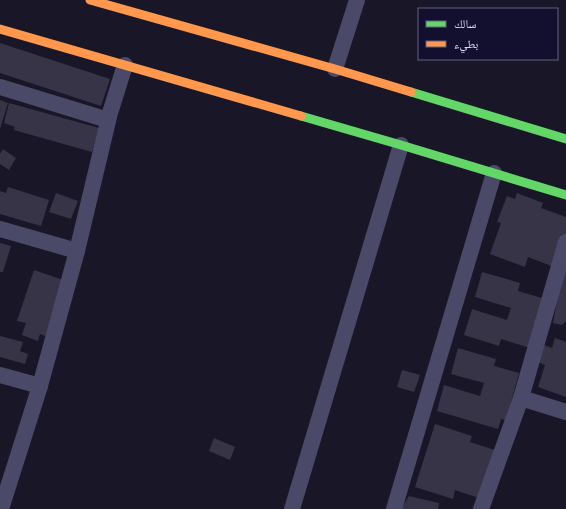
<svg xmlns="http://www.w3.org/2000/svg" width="566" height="509" font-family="Quicksand,'Noto Naskh Arabic',sans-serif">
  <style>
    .building { fill: #373448 }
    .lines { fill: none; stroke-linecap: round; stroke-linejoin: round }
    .street { stroke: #4a4a68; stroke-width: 16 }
    .fast { stroke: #63d668; stroke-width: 9 }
    .slow { stroke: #ff974d; stroke-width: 9 }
  </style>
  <rect width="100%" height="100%" fill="#181627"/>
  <g class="building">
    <path d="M 0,43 L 110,79 L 101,106 L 0,73 Z"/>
    <path d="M 0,100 L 8,103 L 0,129 Z"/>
    <path d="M 9,103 L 99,128 L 92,152 L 14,130 L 15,127 L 4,123 Z"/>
    <path d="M 3,149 L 16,158 L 9,170 L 0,164 L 0,154 Z"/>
    <path d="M 8,187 L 49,200 L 41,226 L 0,214 L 0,191 L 6,193 Z"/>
    <path d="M 56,193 L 78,201 L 71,219 L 49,212 Z"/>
    <path d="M 517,193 L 543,203 L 541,208 L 566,217 L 566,233 L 554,267 L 528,257 L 525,267 L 490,254 L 501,223 L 497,222 L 507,196 L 515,199 Z"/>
    <path d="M 0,243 L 11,246 L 3,272 L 0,272 Z"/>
    <path d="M 565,256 L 566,256 L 566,321 L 562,325 L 553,323 Z"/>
    <path d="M 34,270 L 66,281 L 48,337 L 40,334 L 38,341 L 22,335 L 26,323 L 17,321 Z"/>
    <path d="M 482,272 L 520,283 L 518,291 L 545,299 L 530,348 L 501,339 L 499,346 L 464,335 L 472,309 L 507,320 L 511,308 L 475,297 Z"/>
    <path d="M 0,336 L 23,342 L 20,351 L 28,354 L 25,364 L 0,357 Z"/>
    <path d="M 555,338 L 566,342 L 566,397 L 538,387 L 545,365 L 535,361 L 541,344 L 552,348 Z"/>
    <path d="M 458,348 L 496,359 L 494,366 L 519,373 L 506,420 L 501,419 L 498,429 L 437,411 L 444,385 L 480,396 L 484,383 L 451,374 Z"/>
    <path d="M 402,370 L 420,375 L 414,392 L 397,387 Z"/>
    <path d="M 435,424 L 472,436 L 470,442 L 498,451 L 482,499 L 455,490 L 453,499 L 415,487 Z"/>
    <path d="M 214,438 L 235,447 L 230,460 L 209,451 Z"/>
    <path d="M 409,496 L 439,503 L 438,509 L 401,509 Z"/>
  </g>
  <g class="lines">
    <g class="street">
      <path d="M 335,69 L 357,0"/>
      <path d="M 0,87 L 108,120"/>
      <path d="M 0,229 L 77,251"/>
      <path d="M 0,375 L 40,386"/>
      <path d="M 521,398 L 566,412"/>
      <path d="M 1,509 L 40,386 L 77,251 L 110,113 L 125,65"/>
      <path d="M 292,509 L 401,145"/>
      <path d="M 394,509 L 494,173"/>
      <path d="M 481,509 L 521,398 L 566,242"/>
    </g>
    <g class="fast">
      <path d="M 411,92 L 566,139"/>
      <path d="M 301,116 L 401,145 L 566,195"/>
    </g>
    <g class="slow">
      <path d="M 90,0 L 335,69 L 411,92"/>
      <path d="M 0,29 L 301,116"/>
    </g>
  </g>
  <rect x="418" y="8" width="140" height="52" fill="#130f2e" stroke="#646182"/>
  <rect x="426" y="21" width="20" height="6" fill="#63d668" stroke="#646182"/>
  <text x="454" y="28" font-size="12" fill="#dedbff">سالك</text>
  <rect x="426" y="41" width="20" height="6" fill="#ff974d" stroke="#646182"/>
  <text x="454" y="48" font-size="12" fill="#dedbff">بطيء</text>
</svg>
